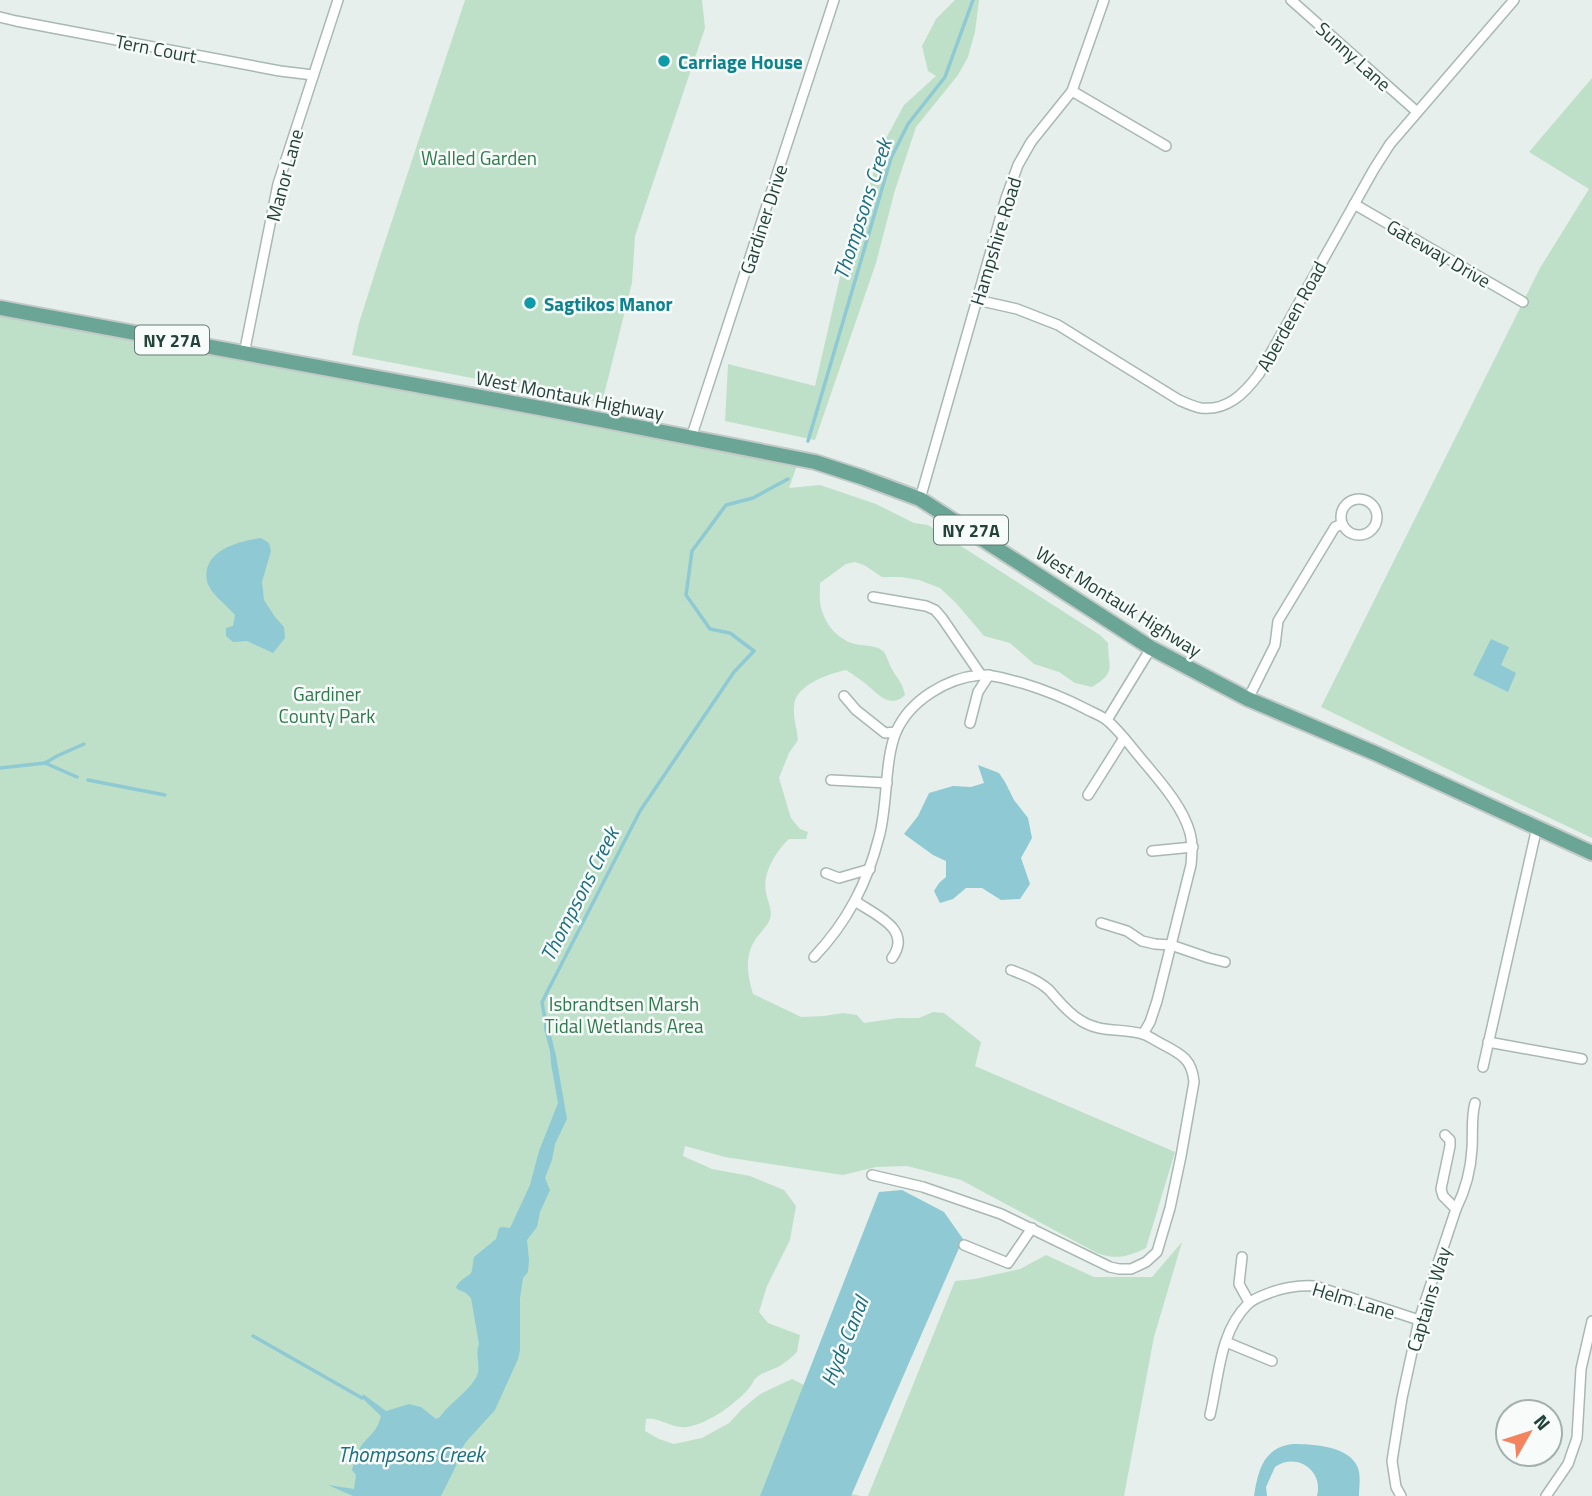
<svg xmlns="http://www.w3.org/2000/svg" width="1592" height="1496" font-family="'Titillium Web',sans-serif">
  <style>
    .green { fill: #bfe0c8 }
    .water { fill: #8ec9d4 }
    .lines { fill: none; stroke-linecap: round; stroke-linejoin: round }
    .stream { stroke: #8ec9d4; stroke-width: 3.5 }
    .street-casing { stroke: #a8b8b2; stroke-width: 12 }
    .primary-casing { stroke: #c2cac8; stroke-width: 18 }
    .street { stroke: #fff; stroke-width: 9 }
    .primary { stroke: #6aa596; stroke-width: 14 }
    .culture-dot { fill: #0f9aa8; stroke: #f7fbf9; stroke-width: 2.5 }
    .labels { text-anchor: middle; dominant-baseline: central; stroke-width: 5; stroke-linejoin: round; paint-order: stroke }
    .shield { fill: #f7fbf9; stroke: #637a73; stroke-width: 2 }
    .shield-label { font-size: 18px; font-weight: bold; fill: #24423a }
    .street-label { font-size: 19px; fill: #24423a; stroke: #f7fbf9 }
    .culture-label { font-size: 19px; font-weight: bold; fill: #0d838f; stroke: #f7fbf9; text-anchor: start }
    .park-label { font-size: 19px; fill: #2d7a4b; stroke: #f7fbf9 }
    .water-label { font-size: 21px; font-style: italic; fill: #1c6f80; stroke: #f7fbf9 }
  </style>
  <rect width="100%" height="100%" fill="#e6efeb"/>
  <g class="green">
    <path d="M 465,0 L 702,0 L 705,28 L 635,236 L 632,283 L 602,403 L 352,355 L 359,323 L 378,263 Z"/>
    <path d="M 955,0 L 979,0 L 975,32 L 968,57 L 958,75 L 916,127 L 895,190 L 876,263 L 815,440 L 725,421 L 728,364 L 815,386 L 840,277 L 882,146 L 904,105 L 936,76 L 928,71 L 922,46 L 936,19 Z"/>
    <path d="M 1592,78 L 1592,838 L 1472,781 L 1321,707 L 1540,268 L 1589,189 L 1529,152 Z"/>
    <path d="M 0,308 L 800,457 L 789,488 L 820,485 L 876,504 L 914,523 L 928,525 L 1100,635 L 1108,643 C 1108,667 1117,672 1092,687 L 1075,683 L 1059,672 L 1034,664 L 1010,643 L 984,636 L 956,603 L 940,588 L 919,580 L 901,577 L 882,577 L 864,565 L 855,562 L 846,564 L 820,583 C 820,592 819,603 822,611 C 828,629 842,643 861,645 C 868,646 877,646 883,651 C 887,655 889,665 893,671 C 898,679 903,684 905,695 C 890,710 877,693 866,684 C 860,679 853,675 846,670 C 828,674 795,685 794,706 C 793,718 797,728 798,740 L 789,753 L 779,778 L 791,818 L 800,829 L 808,832 L 806,839 L 789,839 C 776,851 762,874 766,892 C 767,901 773,909 770,919 C 768,925 761,932 757,937 C 744,955 747,974 753,994 L 801,1017 L 824,1016 L 843,1013 L 857,1015 L 864,1023 L 898,1018 L 919,1018 L 933,1012 L 944,1013 L 981,1042 L 975,1066 L 1175,1152 L 1146,1248 C 1128,1257 1116,1260 1097,1253 L 961,1180 L 907,1166 L 876,1167 L 843,1175 L 725,1157 L 685,1146 L 683,1156 L 712,1169 L 750,1176 L 784,1190 L 796,1206 L 790,1240 L 767,1286 L 759,1312 L 768,1323 L 800,1335 L 797,1352 C 792,1357 786,1362 780,1366 C 773,1370 762,1372 756,1378 C 753,1380 753,1384 750,1387 C 737,1403 708,1424 687,1427 C 672,1429 660,1417 646,1419 L 645,1431 L 659,1439 L 674,1444 L 702,1438 L 729,1423 L 742,1409 L 760,1394 L 792,1379 L 804,1385 L 769,1475 L 861,1496 L 0,1496 Z"/>
    <path d="M 1182,1242 L 1154,1337 L 1124,1496 L 868,1496 L 955,1281 L 975,1279 L 1020,1269 L 1046,1255 L 1094,1277 L 1152,1277 Z"/>
  </g>
  <g class="water">
    <path d="M 261,538 L 269,543 L 271,551 L 262,582 L 264,600 L 275,617 L 284,627 L 285,638 L 273,653 L 247,641 L 233,642 L 226,636 L 226,628 L 233,626 L 235,615 C 226,604 210,594 207,581 C 201,551 239,541 261,538 Z"/>
    <path d="M 1491,639 L 1509,647 L 1501,665 L 1516,673 L 1508,692 L 1473,675 Z"/>
    <path d="M 978,765 L 999,773 L 1005,782 L 1014,800 L 1028,818 L 1032,838 L 1021,858 L 1030,884 L 1020,899 L 1001,900 L 982,888 L 966,888 L 953,899 L 940,903 L 934,891 L 939,883 L 946,877 L 946,861 L 933,855 L 904,834 L 918,816 L 929,793 L 953,786 L 971,787 L 984,783 Z"/>
    <path d="M 544,1016 L 551,1035 L 556,1056 L 567,1119 L 555,1144 L 552,1160 L 545,1178 L 550,1190 L 540,1212 L 537,1227 L 527,1240 L 529,1260 L 528,1272 L 523,1278 L 520,1298 L 520,1350 L 518,1359 L 495,1410 L 466,1442 L 459,1453 L 456,1466 L 441,1496 L 353,1496 L 328,1485 L 354,1489 L 356,1475 L 352,1470 C 354,1461 358,1448 365,1441 C 373,1433 378,1428 381,1416 L 362,1398 L 363,1394 L 386,1411 L 409,1404 L 421,1407 L 436,1419 L 440,1417 C 449,1403 473,1389 478,1373 C 480,1363 475,1354 479,1344 L 471,1298 L 466,1293 L 457,1289 L 456,1287 C 461,1278 468,1277 471,1273 C 473,1269 473,1261 474,1257 L 496,1239 L 499,1228 L 503,1227 L 510,1228 L 530,1185 L 539,1151 L 558,1103 L 551,1064 L 550,1051 L 544,1029 Z"/>
    <path d="M 902,1190 L 944,1212 L 963,1239 L 851,1496 L 760,1496 L 879,1192 Z"/>
    <path d="M 1293,1444 C 1313,1444 1350,1446 1358,1468 C 1361,1477 1359,1487 1359,1496 L 1317,1496 C 1324,1470 1296,1452 1275,1467 L 1266,1487 L 1267,1496 L 1254,1496 C 1258,1470 1264,1447 1293,1444 Z"/>
  </g>
  <g class="lines">
    <g class="stream">
      <path d="M 808,441 L 891,158 L 908,124 L 945,77 L 973,0"/>
      <path d="M 45,763 L 57,756 L 84,744"/>
      <path d="M 0,768 L 45,763 L 77,777"/>
      <path d="M 88,780 L 165,795"/>
      <path d="M 545,1020 L 542,1002 L 640,811 L 734,672 L 754,651 L 730,633 L 710,629 L 686,595 L 692,551 L 726,505 L 753,498 L 788,479"/>
      <path d="M 253,1336 L 362,1398"/>
    </g>
    <g class="street-casing">
      <g id="street">
        <path d="M 1291,0 L 1416,111"/>
        <path d="M 0,17 L 16,21 L 280,71 L 313,75"/>
        <path d="M 1072,91 L 1166,146"/>
        <path d="M 1354,204 L 1523,302"/>
        <path d="M 977,300 L 1017,309 L 1058,325 L 1179,400 C 1186,403 1194,407 1201,408 C 1227,411 1244,394 1259,374 L 1374,169 L 1390,144 L 1514,0"/>
        <path d="M 244,354 L 278,184 L 338,0"/>
        <path d="M 691,438 L 834,0"/>
        <circle cx="1359" cy="517" r="18"/>
        <path d="M 920,499 L 1006,198 L 1018,165 L 1031,142 L 1072,91 L 1104,0"/>
        <path d="M 873,597 L 926,606 L 935,610 L 942,618 L 981,675"/>
        <path d="M 844,696 L 856,710 L 885,733 L 896,732"/>
        <path d="M 1248,699 L 1275,645 L 1278,621 L 1335,527 L 1342,524"/>
        <path d="M 1107,720 L 1151,648"/>
        <path d="M 970,723 L 978,692 L 989,675"/>
        <path d="M 831,780 L 887,783"/>
        <path d="M 1088,795 L 1124,738"/>
        <path d="M 1152,851 L 1193,847"/>
        <path d="M 826,873 L 839,878 L 870,869"/>
        <path d="M 855,901 C 875,915 913,929 892,958"/>
        <path d="M 1101,923 L 1127,931 L 1142,941 L 1155,944 L 1171,945 L 1209,958 L 1225,962"/>
        <path d="M 814,957 C 847,922 867,884 879,837 C 888,805 884,762 896,732 C 910,700 947,678 980,675 C 995,674 1008,680 1022,683 C 1045,690 1065,698 1086,709 C 1093,713 1103,716 1109,722 C 1118,730 1126,740 1134,750 C 1153,774 1182,803 1190,833 C 1193,844 1192,854 1191,865 L 1157,1001 L 1150,1022 L 1143,1034"/>
        <path d="M 1488,1042 L 1582,1059"/>
        <path d="M 1483,1067 L 1537,827"/>
        <path d="M 1445,1135 L 1450,1140 L 1450,1146 L 1441,1189 L 1443,1196 L 1456,1209"/>
        <path d="M 872,1175 L 923,1187 L 1001,1214 L 1110,1267 L 1119,1269 L 1131,1269 L 1146,1262 L 1157,1252 L 1170,1208 L 1181,1156 L 1194,1082 C 1192,1059 1181,1054 1162,1044 C 1156,1041 1149,1036 1143,1034 C 1121,1028 1099,1033 1080,1020 C 1067,1012 1059,1001 1049,990 C 1038,980 1024,975 1011,970"/>
        <path d="M 964,1245 L 1008,1263 L 1032,1228"/>
        <path d="M 1242,1257 L 1239,1284 L 1249,1302"/>
        <path d="M 1226,1342 L 1272,1361"/>
        <path d="M 1210,1415 C 1219,1378 1219,1332 1248,1304 C 1254,1298 1264,1295 1272,1292 C 1286,1287 1300,1285 1315,1286 L 1419,1320"/>
        <path d="M 1401,1496 L 1396,1487 L 1392,1461 L 1402,1398 L 1419,1320 L 1456,1209 C 1465,1191 1471,1168 1472,1148 C 1473,1133 1471,1118 1475,1103"/>
        <path d="M 1546,1496 L 1568,1464 L 1577,1438 L 1581,1369 L 1592,1321"/>
      </g>
    </g>
    <g class="primary-casing">
      <path id="primary" d="M 0,308 L 540,408 L 815,462 L 861,477 L 920,499 L 1151,648 L 1248,699 L 1377,754 L 1592,853"/>
    </g>
    <use href="#street" class="street"/>
    <use href="#primary" class="primary"/>
  </g>
  <g class="culture-dot">
    <circle cx="664" cy="61" r="7"/>
    <circle cx="530" cy="303" r="7"/>
  </g>
  <g class="labels">
    <g class="shield">
      <rect x="135" y="325.5" width="74" height="29" rx="5"/>
      <rect x="934" y="515.5" width="74" height="29" rx="5"/>
    </g>
    <g class="shield-label">
      <text x="172" y="340">NY 27A</text>
      <text x="971" y="530">NY 27A</text>
    </g>
    <g class="street-label">
      <text transform="translate(156 48) rotate(11)">Tern Court</text>
      <text transform="translate(1354 56) rotate(42)">Sunny Lane</text>
      <text transform="translate(284 175) rotate(-75)">Manor Lane</text>
      <text transform="translate(763 219) rotate(-72)">Gardiner Drive</text>
      <text transform="translate(995 241) rotate(-73)">Hampshire Road</text>
      <text transform="translate(1439 253) rotate(30)">Gateway Drive</text>
      <text transform="translate(1291 316) rotate(-61)">Aberdeen Road</text>
      <text transform="translate(570 395) rotate(11)">West Montauk Highway</text>
      <text transform="translate(1119 601) rotate(32)">West Montauk Highway</text>
      <text transform="translate(1428 1299) rotate(-73)">Captains Way</text>
      <text transform="translate(1354 1300) rotate(17)">Helm Lane</text>
    </g>
    <g class="culture-label">
      <text x="678" y="61">Carriage House</text>
      <text x="544" y="303">Sagtikos Manor</text>
    </g>
    <g class="park-label">
      <text x="479" y="157">Walled Garden</text>
      <text x="327" y="693">Gardiner<tspan x="327" dy="22">County Park</tspan></text>
      <text x="624" y="1003">Isbrandtsen Marsh<tspan x="624" dy="22">Tidal Wetlands Area</tspan></text>
    </g>
    <g class="water-label">
      <text transform="translate(862 209) rotate(-72)">Thompsons Creek</text>
      <text transform="translate(579 894) rotate(-63)">Thompsons Creek</text>
      <text transform="translate(844 1341) rotate(-68)">Hyde Canal</text>
      <text x="411" y="1454">Thompsons Creek</text>
    </g>
  </g>
  <g transform="translate(1529 1433) rotate(51)"><circle r="33" fill="#f7fbf9" stroke="#a3b1ad" stroke-width="2"/>
  <path d="M0-5L12 26L0 18L-12 26Z" fill="#f4845f"/>
  <text y="-10" font-size="19" font-weight="bold" text-anchor="middle" fill="#24423a">N</text>
  </g>
</svg>
